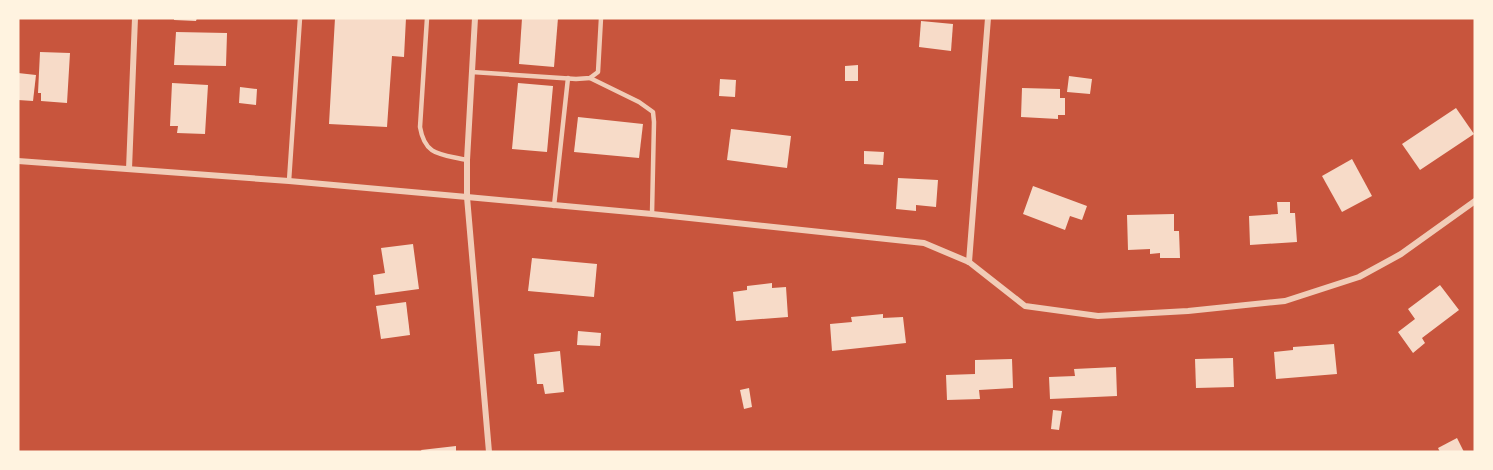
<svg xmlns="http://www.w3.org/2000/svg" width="1493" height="470" font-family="Jost,sans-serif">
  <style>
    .building { fill: #f7dbc8 }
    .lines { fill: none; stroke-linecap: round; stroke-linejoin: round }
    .service { stroke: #f1ccb7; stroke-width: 4.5 }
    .minor { stroke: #f1ccb7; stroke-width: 6 }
  </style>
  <rect width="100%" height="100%" fill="#c8553d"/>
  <g class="building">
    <path d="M 174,18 L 197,18 L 196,21 L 174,20 Z"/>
    <path d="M 335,18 L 406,18 L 404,57 L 392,56 L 387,127 L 329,124 Z"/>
    <path d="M 522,18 L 558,18 L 554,67 L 519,64 Z"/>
    <path d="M 921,21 L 953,24 L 951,51 L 919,47 Z"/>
    <path d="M 176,32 L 227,33 L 226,66 L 174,65 Z"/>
    <path d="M 40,52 L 70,53 L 67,103 L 41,101 L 41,93 L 38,93 Z"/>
    <path d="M 858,65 L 858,81 L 845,81 L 845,66 Z"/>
    <path d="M 18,73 L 36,75 L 33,101 L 18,100 Z"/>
    <path d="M 1069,76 L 1092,79 L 1090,94 L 1067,92 Z"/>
    <path d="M 720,79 L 736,80 L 735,97 L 719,96 Z"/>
    <path d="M 172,83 L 208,85 L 205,134 L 177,133 L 178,126 L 170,126 Z"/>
    <path d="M 518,83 L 553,86 L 547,152 L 512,149 Z"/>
    <path d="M 240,87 L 257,89 L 256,105 L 239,103 Z"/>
    <path d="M 1022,88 L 1060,89 L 1060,98 L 1065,98 L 1065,115 L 1058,115 L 1058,119 L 1021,117 Z"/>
    <path d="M 1456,108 L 1474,134 L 1420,170 L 1402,144 Z"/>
    <path d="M 578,117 L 643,124 L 639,158 L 574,152 Z"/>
    <path d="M 731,129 L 791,136 L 787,168 L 727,160 Z"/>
    <path d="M 864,151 L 884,152 L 883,165 L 864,164 Z"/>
    <path d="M 1352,159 L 1372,196 L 1342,212 L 1322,176 Z"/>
    <path d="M 898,178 L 938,180 L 936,207 L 916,205 L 916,211 L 896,209 Z"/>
    <path d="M 1033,186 L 1087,206 L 1082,220 L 1070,216 L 1065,230 L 1023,214 Z"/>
    <path d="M 1277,202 L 1290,202 L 1290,213 L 1295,213 L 1297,242 L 1250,245 L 1249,216 L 1278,214 Z"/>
    <path d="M 1174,214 L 1174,231 L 1179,231 L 1180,258 L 1160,258 L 1160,253 L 1150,254 L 1150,249 L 1128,250 L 1127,215 Z"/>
    <path d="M 413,244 L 419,289 L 375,295 L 373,275 L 385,273 L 381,248 Z"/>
    <path d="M 532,258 L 597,264 L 594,297 L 528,291 Z"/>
    <path d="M 772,283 L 772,288 L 786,287 L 788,317 L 736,321 L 733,292 L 747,290 L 747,286 Z"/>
    <path d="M 1440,285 L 1459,310 L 1422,338 L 1425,343 L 1413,353 L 1398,332 L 1415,319 L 1408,309 Z"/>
    <path d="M 406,302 L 410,335 L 381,339 L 376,306 Z"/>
    <path d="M 883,314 L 883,318 L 903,317 L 906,343 L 832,351 L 830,324 L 852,322 L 851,317 Z"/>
    <path d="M 578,331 L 601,333 L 600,346 L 577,345 Z"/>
    <path d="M 1334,344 L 1337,374 L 1276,379 L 1274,352 L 1293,350 L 1293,347 Z"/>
    <path d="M 560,351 L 564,392 L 545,394 L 543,384 L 537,384 L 534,354 Z"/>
    <path d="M 1233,358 L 1234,387 L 1196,388 L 1195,359 Z"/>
    <path d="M 1012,359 L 1013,388 L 979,390 L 980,399 L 947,400 L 946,375 L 975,374 L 975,360 Z"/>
    <path d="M 1116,367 L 1117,396 L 1050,399 L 1049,377 L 1075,376 L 1074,369 Z"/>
    <path d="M 749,388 L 752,407 L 744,409 L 740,390 Z"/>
    <path d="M 1053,410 L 1062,411 L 1059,430 L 1051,429 Z"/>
    <path d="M 1457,438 L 1464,452 L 1440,452 L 1438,448 Z"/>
    <path d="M 456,446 L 456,452 L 422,452 L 421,450 Z"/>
  </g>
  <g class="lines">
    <g class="service">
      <path d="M 427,18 L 420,127 C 425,157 442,154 467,160"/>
      <path d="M 472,72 L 576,79 L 590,78 L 598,72 L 601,18"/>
      <path d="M 590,78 L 639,102 L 653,112 L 654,122 L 652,214"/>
      <path d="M 289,181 L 300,18"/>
      <path d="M 554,206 L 568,78"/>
    </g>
    <g class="minor">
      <path d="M 475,18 L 467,160 L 467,197 L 489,452"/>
      <path d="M 18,161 L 289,181 L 467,197 L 652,214 L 924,243 L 969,262 L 1025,306 L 1098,316 L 1188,311 L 1285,301 L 1359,277 L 1401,254 L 1475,201"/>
      <path d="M 129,169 L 135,18"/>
      <path d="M 969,262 L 988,18"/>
    </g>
  </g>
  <rect width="1493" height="470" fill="none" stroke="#fff3e0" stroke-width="39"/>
</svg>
